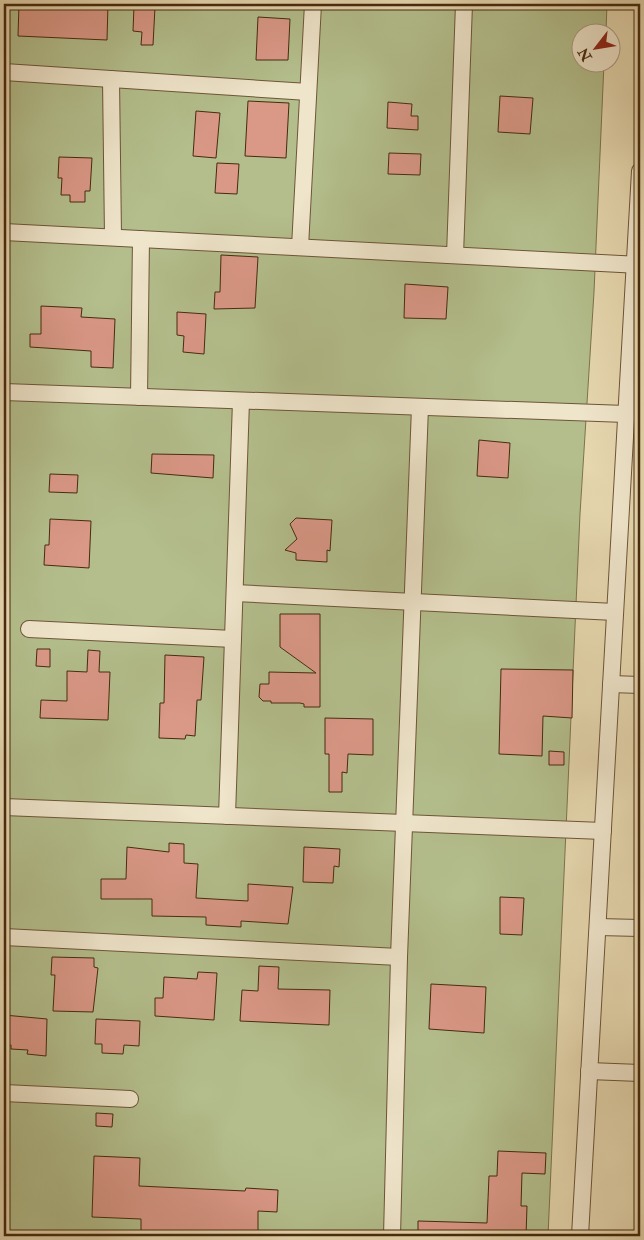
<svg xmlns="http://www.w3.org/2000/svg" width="644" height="1240" font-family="'IM FELL Double Pica',serif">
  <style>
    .green { fill: #b3be8c; stroke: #7c744e }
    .building { fill: #da9887; stroke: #462a0f }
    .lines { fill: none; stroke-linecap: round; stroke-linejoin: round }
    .minor-casing { stroke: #6e5537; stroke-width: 18 }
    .minor { stroke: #efe5cb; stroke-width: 16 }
  </style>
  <rect width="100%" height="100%" fill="#e6d7af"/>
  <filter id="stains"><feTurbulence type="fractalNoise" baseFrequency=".004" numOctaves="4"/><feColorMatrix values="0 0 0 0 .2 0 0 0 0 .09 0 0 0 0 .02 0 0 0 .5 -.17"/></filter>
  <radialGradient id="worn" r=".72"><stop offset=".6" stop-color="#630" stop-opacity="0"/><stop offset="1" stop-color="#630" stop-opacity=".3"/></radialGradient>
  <path class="green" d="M 4,4 L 607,4 L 606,32 L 582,32 L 582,62 L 604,63 L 594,292 L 580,514 L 548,1236 L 4,1236 Z"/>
  <g class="building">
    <path d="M 19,4 L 108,4 L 107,40 L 18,36 Z"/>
    <path d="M 134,6 L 155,7 L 153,45 L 141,45 L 142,32 L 133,31 Z"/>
    <path d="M 258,17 L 290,19 L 288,60 L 256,60 Z"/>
    <path d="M 500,96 L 533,98 L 530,134 L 498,132 Z"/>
    <path d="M 248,101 L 289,103 L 286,158 L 245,156 Z"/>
    <path d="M 388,102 L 412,104 L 411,116 L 418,116 L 418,130 L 387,128 Z"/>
    <path d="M 196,111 L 220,113 L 216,158 L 193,156 Z"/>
    <path d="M 389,153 L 421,154 L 420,175 L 388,174 Z"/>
    <path d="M 59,157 L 92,158 L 90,191 L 85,191 L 85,202 L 70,202 L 70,195 L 61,195 L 62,178 L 58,178 Z"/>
    <path d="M 217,163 L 239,164 L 237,194 L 215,193 Z"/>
    <path d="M 221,255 L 258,257 L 255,308 L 214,309 L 215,292 L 220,292 Z"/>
    <path d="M 405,284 L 448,287 L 446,319 L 404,318 Z"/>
    <path d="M 41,306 L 82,308 L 81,317 L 115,319 L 113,368 L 91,367 L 91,351 L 30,347 L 30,334 L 41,334 Z"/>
    <path d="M 177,312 L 206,314 L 204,354 L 183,352 L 184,336 L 177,335 Z"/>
    <path d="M 479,440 L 510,443 L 508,478 L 477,476 Z"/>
    <path d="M 152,454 L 214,455 L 213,478 L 151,473 Z"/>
    <path d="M 50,474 L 78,475 L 77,493 L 49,492 Z"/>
    <path d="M 296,518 L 332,520 L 330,551 L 327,550 L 327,562 L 296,560 L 296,553 L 285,550 L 297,539 L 290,524 Z"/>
    <path d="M 50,519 L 91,521 L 89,568 L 44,565 L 45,545 L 49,545 Z"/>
    <path d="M 280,614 L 320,614 L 320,707 L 304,707 L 304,704 L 300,703 L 271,703 L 271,701 L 263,701 L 259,697 L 260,684 L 269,684 L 269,672 L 316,673 L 280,647 Z"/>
    <path d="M 37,649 L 50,649 L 50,667 L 36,666 Z"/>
    <path d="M 88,650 L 100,651 L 99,672 L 110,672 L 108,720 L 40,718 L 41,700 L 67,701 L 67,671 L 87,672 Z"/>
    <path d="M 165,655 L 204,657 L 201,700 L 197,700 L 195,736 L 186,735 L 185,739 L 159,738 L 160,703 L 164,703 Z"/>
    <path d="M 501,669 L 573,670 L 572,718 L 543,716 L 542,756 L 499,754 Z"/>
    <path d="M 325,718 L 373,719 L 373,755 L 348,754 L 347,773 L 342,772 L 342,792 L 329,792 L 329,754 L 325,754 Z"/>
    <path d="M 549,751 L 564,752 L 564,765 L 549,765 Z"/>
    <path d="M 169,843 L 184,844 L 184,863 L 198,864 L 196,898 L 248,901 L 248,884 L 293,887 L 288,924 L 241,921 L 241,927 L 206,925 L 206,917 L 152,916 L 152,899 L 101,899 L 101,879 L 126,879 L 127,847 L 169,852 Z"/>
    <path d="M 304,847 L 340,849 L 339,867 L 334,866 L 333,883 L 303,882 Z"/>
    <path d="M 500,897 L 524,898 L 522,935 L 500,934 Z"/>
    <path d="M 52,957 L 94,958 L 94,967 L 98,968 L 93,1012 L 53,1011 L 55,975 L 51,975 Z"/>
    <path d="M 259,966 L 279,967 L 278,989 L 330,990 L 329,1025 L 240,1021 L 242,990 L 258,991 Z"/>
    <path d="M 198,972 L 217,973 L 214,1020 L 155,1016 L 155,998 L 163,998 L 164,977 L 197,979 Z"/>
    <path d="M 431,984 L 486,987 L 484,1033 L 429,1029 Z"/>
    <path d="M 4,1015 L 47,1019 L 46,1056 L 27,1054 L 28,1050 L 11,1049 L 11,1045 L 4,1045 Z"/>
    <path d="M 96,1019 L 140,1021 L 139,1046 L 124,1045 L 123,1054 L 102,1053 L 102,1044 L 95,1044 Z"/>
    <path d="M 96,1113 L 113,1114 L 112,1127 L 96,1126 Z"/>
    <path d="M 498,1151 L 546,1153 L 545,1174 L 522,1173 L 521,1206 L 527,1206 L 526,1236 L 418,1236 L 418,1221 L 487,1223 L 489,1176 L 497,1176 Z"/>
    <path d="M 94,1156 L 140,1158 L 139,1186 L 245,1191 L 246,1188 L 278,1190 L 277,1212 L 258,1211 L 258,1236 L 141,1236 L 141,1219 L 92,1217 Z"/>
  </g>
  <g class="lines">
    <g class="minor-casing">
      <g id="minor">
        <path d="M 4,72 L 308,92"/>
        <path d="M 111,79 L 113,237"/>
        <path d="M 4,232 L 640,265"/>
        <path d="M 300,247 L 313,4"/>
        <path d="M 455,255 L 464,4"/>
        <path d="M 4,392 L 626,414"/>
        <path d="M 139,397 L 141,239"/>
        <path d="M 235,593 L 615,612"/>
        <path d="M 29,629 L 233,639"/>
        <path d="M 611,684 L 640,685"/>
        <path d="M 4,807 L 603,831"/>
        <path d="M 227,816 L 241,401"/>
        <path d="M 598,927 L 640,928"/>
        <path d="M 4,937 L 399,957"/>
        <path d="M 589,1071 L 640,1073"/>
        <path d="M 4,1093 L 130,1099"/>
        <path d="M 392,1236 L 399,957 L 420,407"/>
        <path d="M 580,1236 L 640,171"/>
      </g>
    </g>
    <use href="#minor" class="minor"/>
  </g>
  <rect width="644" height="1240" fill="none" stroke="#e6d7af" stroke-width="20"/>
  <rect x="5" y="5" width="634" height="1230" fill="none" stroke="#462a0f" stroke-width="2.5"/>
  <rect x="10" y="10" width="624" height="1220" fill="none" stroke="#462a0f"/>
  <g transform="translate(596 48) rotate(239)"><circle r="24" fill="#efe5cb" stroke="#ab9a80"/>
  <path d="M0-4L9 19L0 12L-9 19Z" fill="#8f2418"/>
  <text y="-8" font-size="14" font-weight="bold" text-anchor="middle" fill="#462a0f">N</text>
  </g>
  <rect width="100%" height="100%" filter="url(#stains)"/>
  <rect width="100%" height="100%" fill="url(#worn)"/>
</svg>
